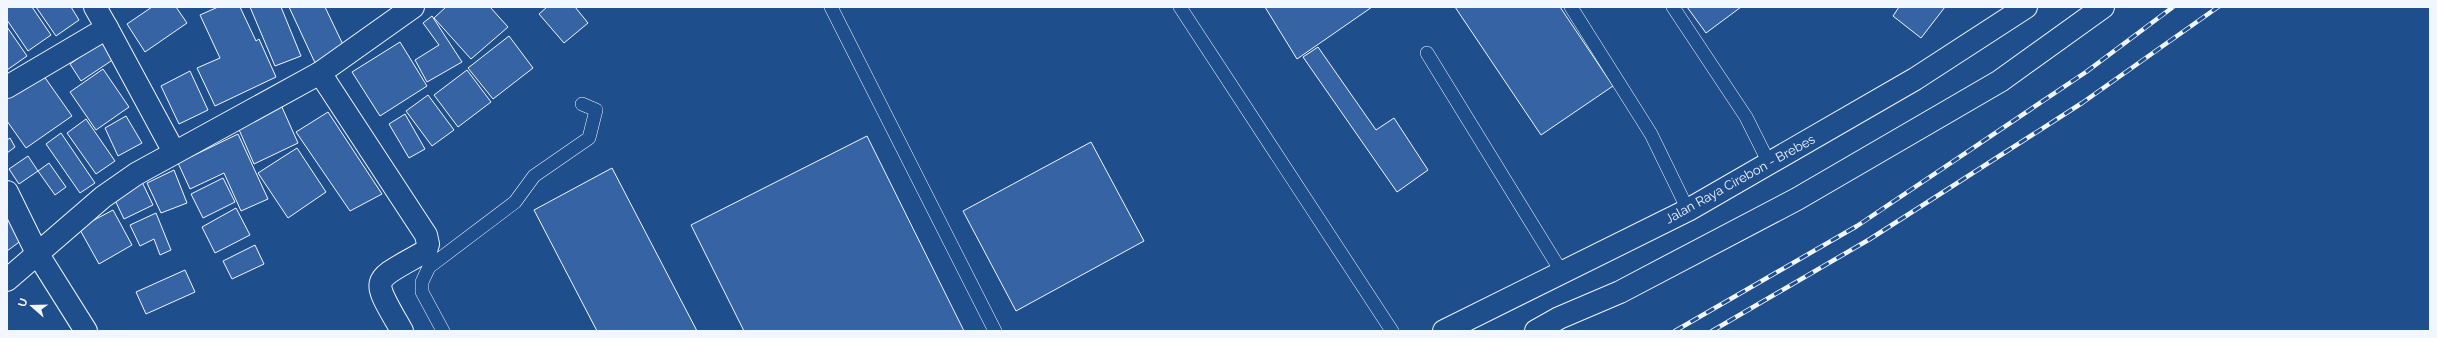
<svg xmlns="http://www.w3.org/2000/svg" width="2437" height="338" font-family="Raleway,sans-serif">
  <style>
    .building { fill: #3563a3; stroke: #f2f6ff }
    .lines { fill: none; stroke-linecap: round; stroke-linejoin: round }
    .service-casing { stroke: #f2f6ff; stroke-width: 14 }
    .minor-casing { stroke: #f2f6ff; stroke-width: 24 }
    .trunk-casing { stroke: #f2f6ff; stroke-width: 24 }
    .service { stroke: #1f4e8c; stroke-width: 13 }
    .minor { stroke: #1f4e8c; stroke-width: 22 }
    .trunk { stroke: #1f4e8c; stroke-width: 22 }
    .rail-casing { stroke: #f2f6ff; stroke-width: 4.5 }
    .rail { stroke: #1f4e8c; stroke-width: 3; stroke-dasharray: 9; stroke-linecap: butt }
    .labels { text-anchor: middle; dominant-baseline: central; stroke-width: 3; stroke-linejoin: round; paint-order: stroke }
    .street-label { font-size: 13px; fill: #f2f6ff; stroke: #1f4e8c }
  </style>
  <rect width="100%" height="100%" fill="#1f4e8c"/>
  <g class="building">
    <path d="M 7,7 L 32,7 L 51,35 L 28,51 L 7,20 Z"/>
    <path d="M 36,7 L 71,7 L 79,20 L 56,36 Z"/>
    <path d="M 152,7 L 176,7 L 187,23 L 145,52 L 127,24 Z"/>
    <path d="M 218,7 L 240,7 L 256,41 L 259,39 L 276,77 L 215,106 L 197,68 L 220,58 L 200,15 Z"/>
    <path d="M 250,7 L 281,7 L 301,56 L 275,66 Z"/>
    <path d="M 289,7 L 325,7 L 346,51 L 316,65 Z"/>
    <path d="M 446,7 L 490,7 L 508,27 L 471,59 L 434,18 Z"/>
    <path d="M 547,7 L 575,7 L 588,23 L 564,43 L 539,14 Z"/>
    <path d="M 1265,7 L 1372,7 L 1297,59 Z"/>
    <path d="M 1455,7 L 1560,7 L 1613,86 L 1541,135 Z"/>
    <path d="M 1687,7 L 1741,7 L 1706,33 Z"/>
    <path d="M 1899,7 L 1945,7 L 1921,38 L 1893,16 Z"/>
    <path d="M 432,16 L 462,62 L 427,82 L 415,60 L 439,45 L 423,23 Z"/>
    <path d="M 7,27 L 27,56 L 7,70 Z"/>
    <path d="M 509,36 L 533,68 L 493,99 L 468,68 Z"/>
    <path d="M 103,41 L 114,59 L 81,81 L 70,64 Z"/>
    <path d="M 400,42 L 427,86 L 380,116 L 352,72 Z"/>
    <path d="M 1318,47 L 1376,130 L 1394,118 L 1428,170 L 1397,192 L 1303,57 Z"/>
    <path d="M 103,69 L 129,107 L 96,130 L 70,92 Z"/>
    <path d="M 467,70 L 491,102 L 458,127 L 434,95 Z"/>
    <path d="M 190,71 L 208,110 L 179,124 L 161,86 Z"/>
    <path d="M 41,72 L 72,116 L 26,148 L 7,121 L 7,96 Z"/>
    <path d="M 428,95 L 454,130 L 432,146 L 406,111 Z"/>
    <path d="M 281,105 L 298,143 L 254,164 L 237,125 Z"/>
    <path d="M 328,112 L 382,194 L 350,211 L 296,132 Z"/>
    <path d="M 405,114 L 425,149 L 409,158 L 389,124 Z"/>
    <path d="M 126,116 L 142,143 L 118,156 L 105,128 Z"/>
    <path d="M 86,119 L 115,161 L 96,174 L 67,133 Z"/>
    <path d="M 61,133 L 95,183 L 80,193 L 46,144 Z"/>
    <path d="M 238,134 L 268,199 L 241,211 L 224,173 L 190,189 L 178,163 Z"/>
    <path d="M 867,136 L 964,331 L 744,331 L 691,225 Z"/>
    <path d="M 10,138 L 15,147 L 7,153 L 7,140 Z"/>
    <path d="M 1091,142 L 1144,241 L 1016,311 L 963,211 Z"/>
    <path d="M 297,148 L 326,192 L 288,218 L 258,173 Z"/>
    <path d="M 28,156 L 38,171 L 19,184 L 9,169 Z"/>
    <path d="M 49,163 L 66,187 L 55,195 L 38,171 Z"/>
    <path d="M 612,168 L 697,331 L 597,331 L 534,210 Z"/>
    <path d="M 174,170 L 187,203 L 161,213 L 147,183 Z"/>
    <path d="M 223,178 L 235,202 L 203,218 L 191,194 Z"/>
    <path d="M 142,182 L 153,205 L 124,219 L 113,196 Z"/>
    <path d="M 236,208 L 250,235 L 215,253 L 202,227 Z"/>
    <path d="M 113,210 L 132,245 L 99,264 L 79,228 Z"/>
    <path d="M 156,213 L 171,250 L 160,255 L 154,239 L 140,246 L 130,225 Z"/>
    <path d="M 7,217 L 22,240 L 7,251 Z"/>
    <path d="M 255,245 L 264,264 L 232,279 L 223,261 Z"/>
    <path d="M 185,270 L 195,292 L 146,314 L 136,292 Z"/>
  </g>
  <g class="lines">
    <g class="service-casing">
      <g id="service">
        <path d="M 831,7 L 995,331"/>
        <path d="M 1180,7 L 1392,331"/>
        <path d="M 1571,7 L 1651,134 L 1688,210"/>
        <path d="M 1673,7 L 1746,117 L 1769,163"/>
        <path d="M 1427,53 L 1561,271"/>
        <path d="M 443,331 L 422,292 L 422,282 L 429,267 L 515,202 L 534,176 L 589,138 L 596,110 L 582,104"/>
      </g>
    </g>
    <g class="minor-casing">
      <g id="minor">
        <path d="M 107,28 L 174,152"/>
        <path d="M 320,73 L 426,235 L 428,244 L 426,251 C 370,283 370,275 402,331"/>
        <path d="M 7,87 L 107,28 L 95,7"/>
        <path d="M 7,192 L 37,253 L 86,331"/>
        <path d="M 7,280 L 103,197 L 136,174 L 320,73 L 413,7"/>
      </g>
    </g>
    <g class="trunk-casing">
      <g id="trunk">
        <path d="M 1444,331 L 1688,210 L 1915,79 L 2026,7"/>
        <path d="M 1536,331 L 1559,318 L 1620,292 L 1797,199 L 2000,81 L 2103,7"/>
      </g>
    </g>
    <use href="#service" class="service"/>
    <use href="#minor" class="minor"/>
    <use href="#trunk" class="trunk"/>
    <g class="rail-casing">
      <g id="rail">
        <path d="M 1675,331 L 1857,226 L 2086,72 L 2173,7"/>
        <path d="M 1712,331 L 1870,239 L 2082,103 L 2218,7"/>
      </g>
    </g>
    <use href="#rail" class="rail"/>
  </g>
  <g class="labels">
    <g class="street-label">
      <text transform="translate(1740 179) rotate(-29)">Jalan Raya Cirebon - Brebes</text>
    </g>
  </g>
  <rect width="2437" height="338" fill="none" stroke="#f2f6ff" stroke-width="16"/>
  <g transform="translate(32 306) rotate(290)" stroke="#1f4e8c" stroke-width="3" paint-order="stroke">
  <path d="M0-3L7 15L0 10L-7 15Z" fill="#f2f6ff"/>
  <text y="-6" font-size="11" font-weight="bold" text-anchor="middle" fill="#f2f6ff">U</text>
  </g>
</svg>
